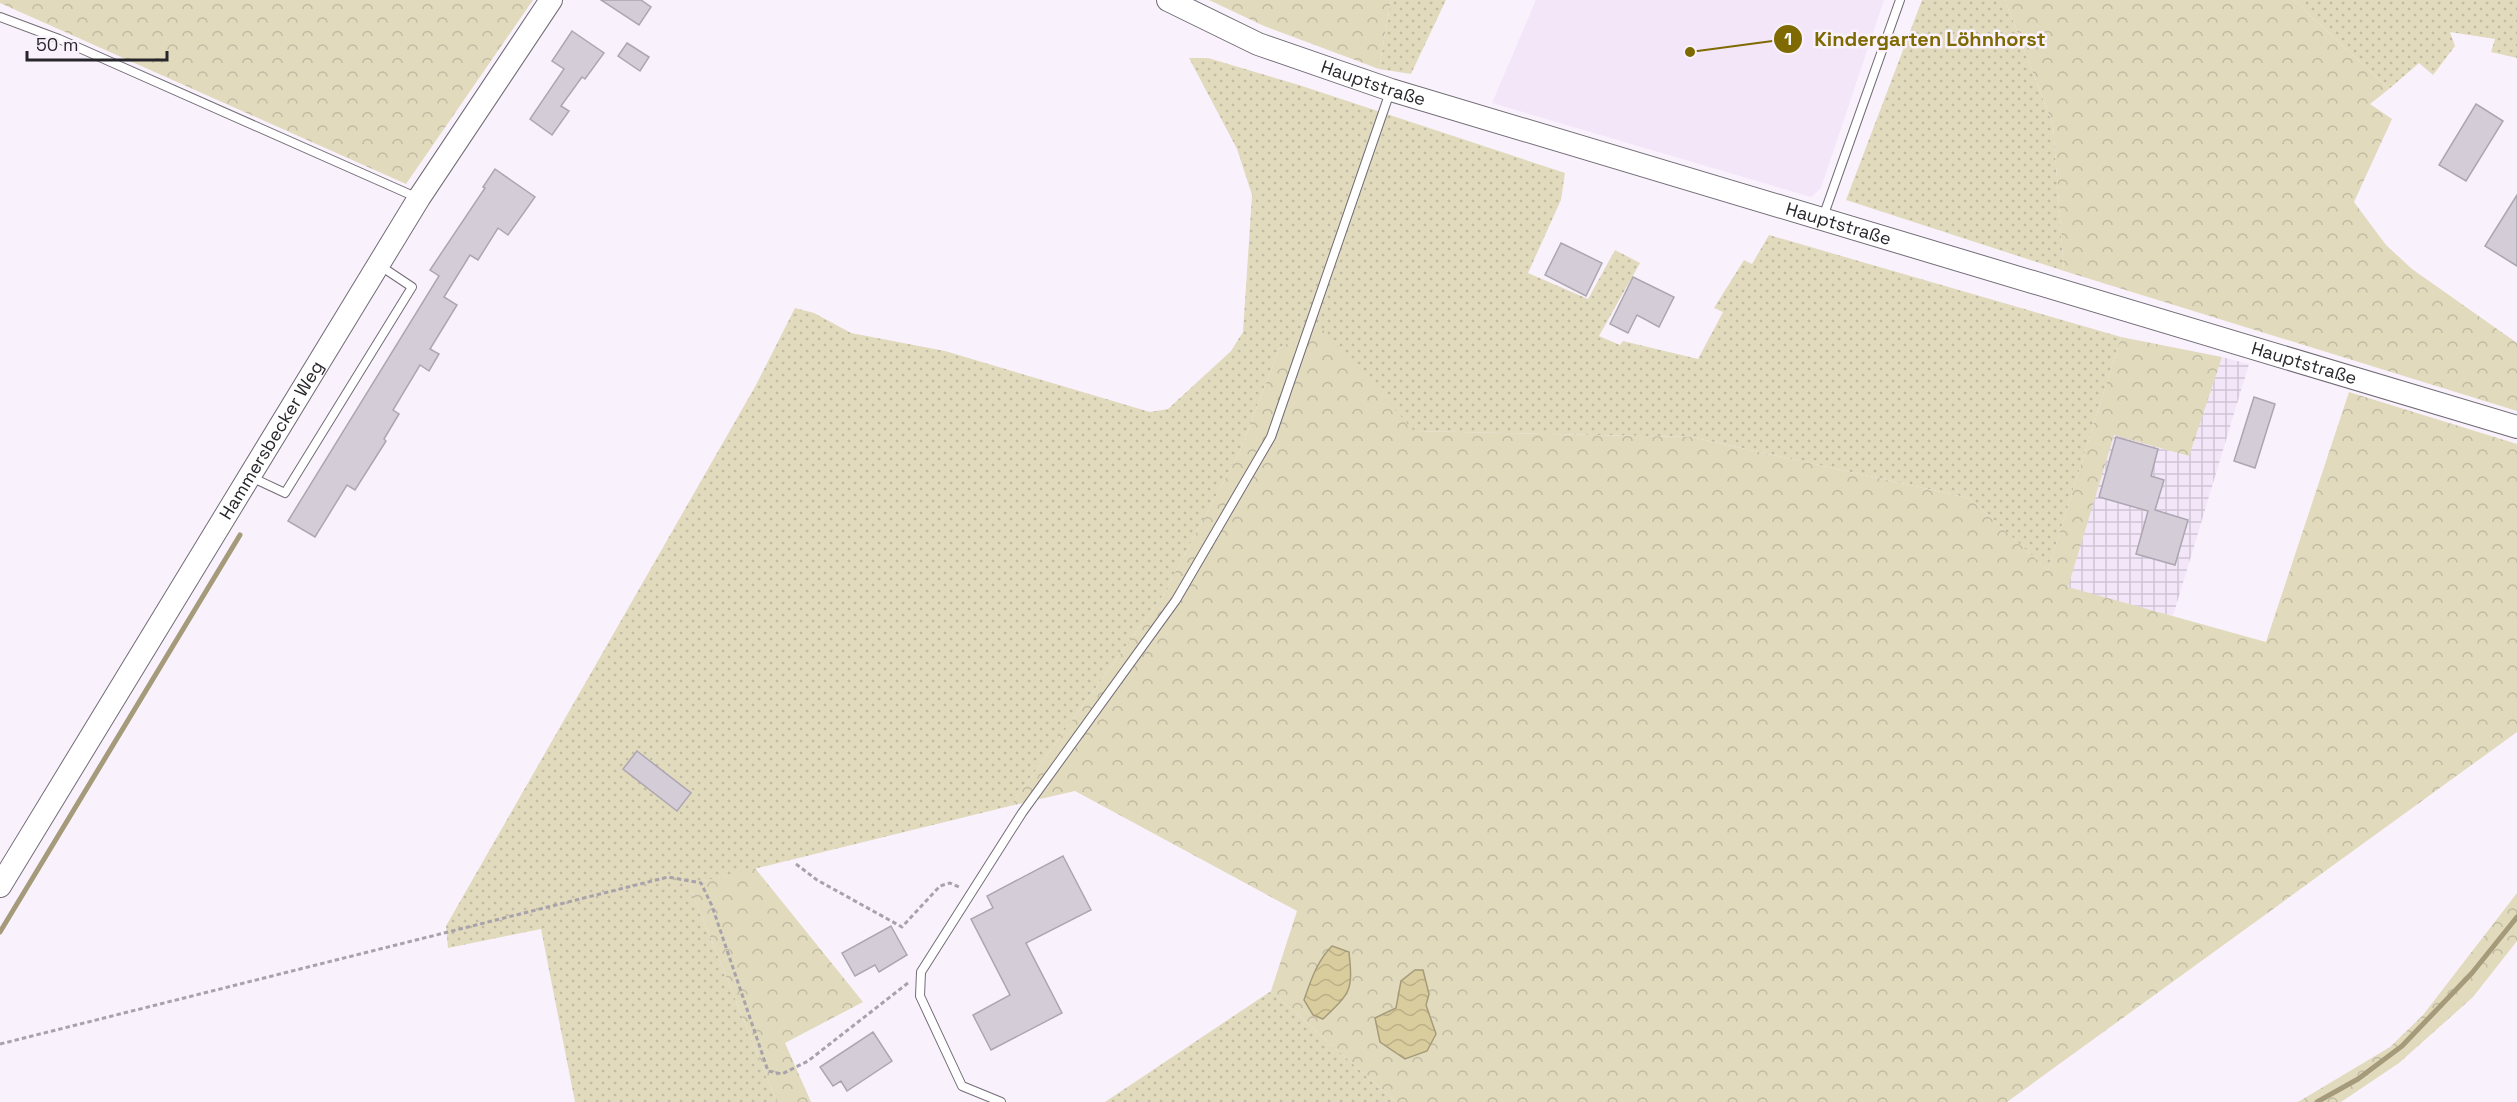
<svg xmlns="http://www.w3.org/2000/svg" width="2517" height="1102" viewBox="0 0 2517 1102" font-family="'Space Grotesk',sans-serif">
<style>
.built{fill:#f2e6f8}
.industrial{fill:url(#industrial-grid)}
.grass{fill:url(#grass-dots)}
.forest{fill:url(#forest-crowns)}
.water{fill:url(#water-waves);stroke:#a59b7a;stroke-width:1.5}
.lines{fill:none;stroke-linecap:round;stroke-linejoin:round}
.stream{stroke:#a59b7a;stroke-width:5}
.building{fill:#d4cdd8;stroke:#aca6b0;stroke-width:1.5}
.lane-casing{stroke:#726c76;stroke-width:10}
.secondary-casing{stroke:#726c76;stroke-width:24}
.path{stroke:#a8a3ab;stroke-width:3;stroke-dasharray:4.5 3;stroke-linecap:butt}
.lane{stroke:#fff;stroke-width:8}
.secondary{stroke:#fff;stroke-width:22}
.labels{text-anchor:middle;stroke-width:5;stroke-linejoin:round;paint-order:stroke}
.street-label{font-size:18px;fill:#28262a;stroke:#f9f2fd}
.leader{fill:none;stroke:#7f6901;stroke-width:2}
.callout-dot{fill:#7f6901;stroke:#f9f2fd;stroke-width:2}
.mark-label{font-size:18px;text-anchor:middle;font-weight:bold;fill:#fff}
.callout-label{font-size:20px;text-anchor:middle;font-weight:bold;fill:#7f6901;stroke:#f9f2fd;stroke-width:5;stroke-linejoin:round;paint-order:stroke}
</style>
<defs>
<pattern id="industrial-grid" width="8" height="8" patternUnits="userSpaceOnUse" patternTransform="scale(1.5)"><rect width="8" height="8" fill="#f2e6f8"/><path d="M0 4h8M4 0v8" fill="none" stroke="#d0c5d5"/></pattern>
<pattern id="grass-dots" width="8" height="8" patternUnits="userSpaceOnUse" patternTransform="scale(1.5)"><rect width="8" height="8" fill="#e1dabd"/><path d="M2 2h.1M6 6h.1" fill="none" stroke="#c1bba3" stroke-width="1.8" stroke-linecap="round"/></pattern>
<pattern id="forest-crowns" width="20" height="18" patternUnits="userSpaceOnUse" patternTransform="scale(1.5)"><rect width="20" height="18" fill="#e1dabd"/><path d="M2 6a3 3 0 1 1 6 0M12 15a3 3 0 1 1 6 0" fill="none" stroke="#c1bba3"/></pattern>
<pattern id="water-waves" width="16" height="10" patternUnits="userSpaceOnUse" patternTransform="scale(1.5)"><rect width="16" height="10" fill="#dacd9d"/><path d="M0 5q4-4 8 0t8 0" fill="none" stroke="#bbb087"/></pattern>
</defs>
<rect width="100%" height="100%" fill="#f9f2fd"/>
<path class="built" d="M1536,0h348l-63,188 -10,9 -319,-94z"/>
<path class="industrial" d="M2222,357l27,7 -76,252 -106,-28 47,-154 74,22z"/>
<path class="grass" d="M1391,0h55l-35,74 -32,-5z
M1922,0h83l48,125 11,146 -218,-71z
M2294,0h223v58l-26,-6 4,-13 -45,-7 5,14 -22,29 -14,-12 -30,26z
M1189,58h19l91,27 266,88 -4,27 -33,73 60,26 27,-49 25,13 -41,73 21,9 3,-4 75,18 25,-47 -9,-4 30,-48 8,4 17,-29 352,102 -73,233 -79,-72 -278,-61 -278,-6 -96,-107 -38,25 -39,102 -77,144 -153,211 -321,79 88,217h-202l-34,-173 -93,19 -2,-22 310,-541 39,-77 19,5 37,20 94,18 205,61 18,-3 63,-58 12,-19 9,-137 -15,-46z
M1271,991l125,111h-291z"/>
<path class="forest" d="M0,0h533l-127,184 -406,-181z
M1209,0h182l-12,69 -115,-43z
M2005,0h289l95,89 -19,15 22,15 -38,83 32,43 26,24 105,74v68l-453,-140 -11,-146z
M1317,323l97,108 277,6 278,61 79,72 73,-233 101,20 -33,99 -75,-21 -46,152 198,55 83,-250 168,52v288l-510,370h-611l-125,-111 26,-80 -222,-120 -65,15 153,-211 77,-144 39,-102z
M755,868l108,134 -78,41 26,59h-34l-88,-217z
M2517,893v48l-44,56 -74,66 -58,39h-43l92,-55 33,-32z"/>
<path class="water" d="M1332,946l17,6c4,39 2,40 -26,67l-10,-4 -9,-15c7,-20 13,-39 28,-54z
M1415,970h8l6,24 -3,11 10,29 -9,17 -22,8 -25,-17 -5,-24 21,-10 5,-27z"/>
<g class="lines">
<path class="stream" d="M0,932l240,-397
M2317,1102l41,-23 44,-33 70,-73 45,-56"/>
</g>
<path class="building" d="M601,0h40l10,7 -12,18z
M572,31l32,22 -19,26 -3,-2 -21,29 8,5 -17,24 -22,-16 34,-50 -12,-8z
M627,43l22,14 -9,14 -22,-15z
M2476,104l27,17 -37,60 -27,-16z
M495,169l40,28 -27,38 -10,-7 -20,32 -8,-5 -26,42 13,8 -27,44 9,5 -10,17 -9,-6 -27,45 6,4 -15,25 2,2 -31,49 -8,-5 -32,52 -27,-16 151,-245 -9,-6 55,-82 -2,-1z
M2517,195v71l-32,-20z
M1561,243l41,20 -16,33 -41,-21z
M1633,277l41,20 -15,30 -22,-12 -9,18 -18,-9z
M2254,397l21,7 -20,64 -21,-7z
M2116,437l42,12 -7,27 13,4 -9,30 33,10 -13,45 -39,-11 12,-43 -49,-14z
M637,751l54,42 -14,18 -54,-42z
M1063,856l28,54 -65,33 36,70 -71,37 -18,-35 37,-20 -39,-76 22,-11 -6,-12z
M891,926l16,29 -28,17 -4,-7 -20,11 -13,-23z
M873,1032l19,29 -45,30 -6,-10 -8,5 -13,-19z"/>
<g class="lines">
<defs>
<path id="lane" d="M0,17l59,22 359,159
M1823,217l77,-217
M251,477l34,16 127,-206 -33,-22
M1001,1102l-39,-16 -42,-90 1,-24 101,-159 154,-213 95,-163 119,-345"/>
<g id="secondary">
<path id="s1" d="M1168,0l90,44 133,46 1126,337"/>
<path id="s2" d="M0,886l419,-688 132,-198"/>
</g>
</defs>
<use href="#lane" class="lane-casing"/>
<use href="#secondary" class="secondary-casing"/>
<path class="path" d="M796,864l21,16 85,47 38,-41 10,-3 9,4
M0,1044l668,-167 33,6 11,23 56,165 14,3 26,-13 100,-78"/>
<use href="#lane" class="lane"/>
<use href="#secondary" class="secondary"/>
</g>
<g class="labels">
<g class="street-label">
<text dy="6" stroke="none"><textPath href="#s1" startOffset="222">Hauptstraße</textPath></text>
<text dy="6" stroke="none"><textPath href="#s1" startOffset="708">Hauptstraße</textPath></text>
<text dy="6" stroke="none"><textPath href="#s1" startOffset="1194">Hauptstraße</textPath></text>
<text dy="6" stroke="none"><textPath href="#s2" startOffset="522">Hammersbecker Weg</textPath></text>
</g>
</g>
<path class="leader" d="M1690 52L1788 39"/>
<g class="callout-dot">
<circle cx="1690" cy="52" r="6"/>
<circle cx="1788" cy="39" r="15"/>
</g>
<g class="mark-label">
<text x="1788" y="45">1</text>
</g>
<g class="callout-label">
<text x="1930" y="46">Kindergarten Löhnhorst</text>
</g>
<path d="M27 51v9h140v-9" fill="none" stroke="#28262a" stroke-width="3"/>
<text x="36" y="51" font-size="18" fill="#28262a" stroke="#f9f2fd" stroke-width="4.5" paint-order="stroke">50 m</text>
</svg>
